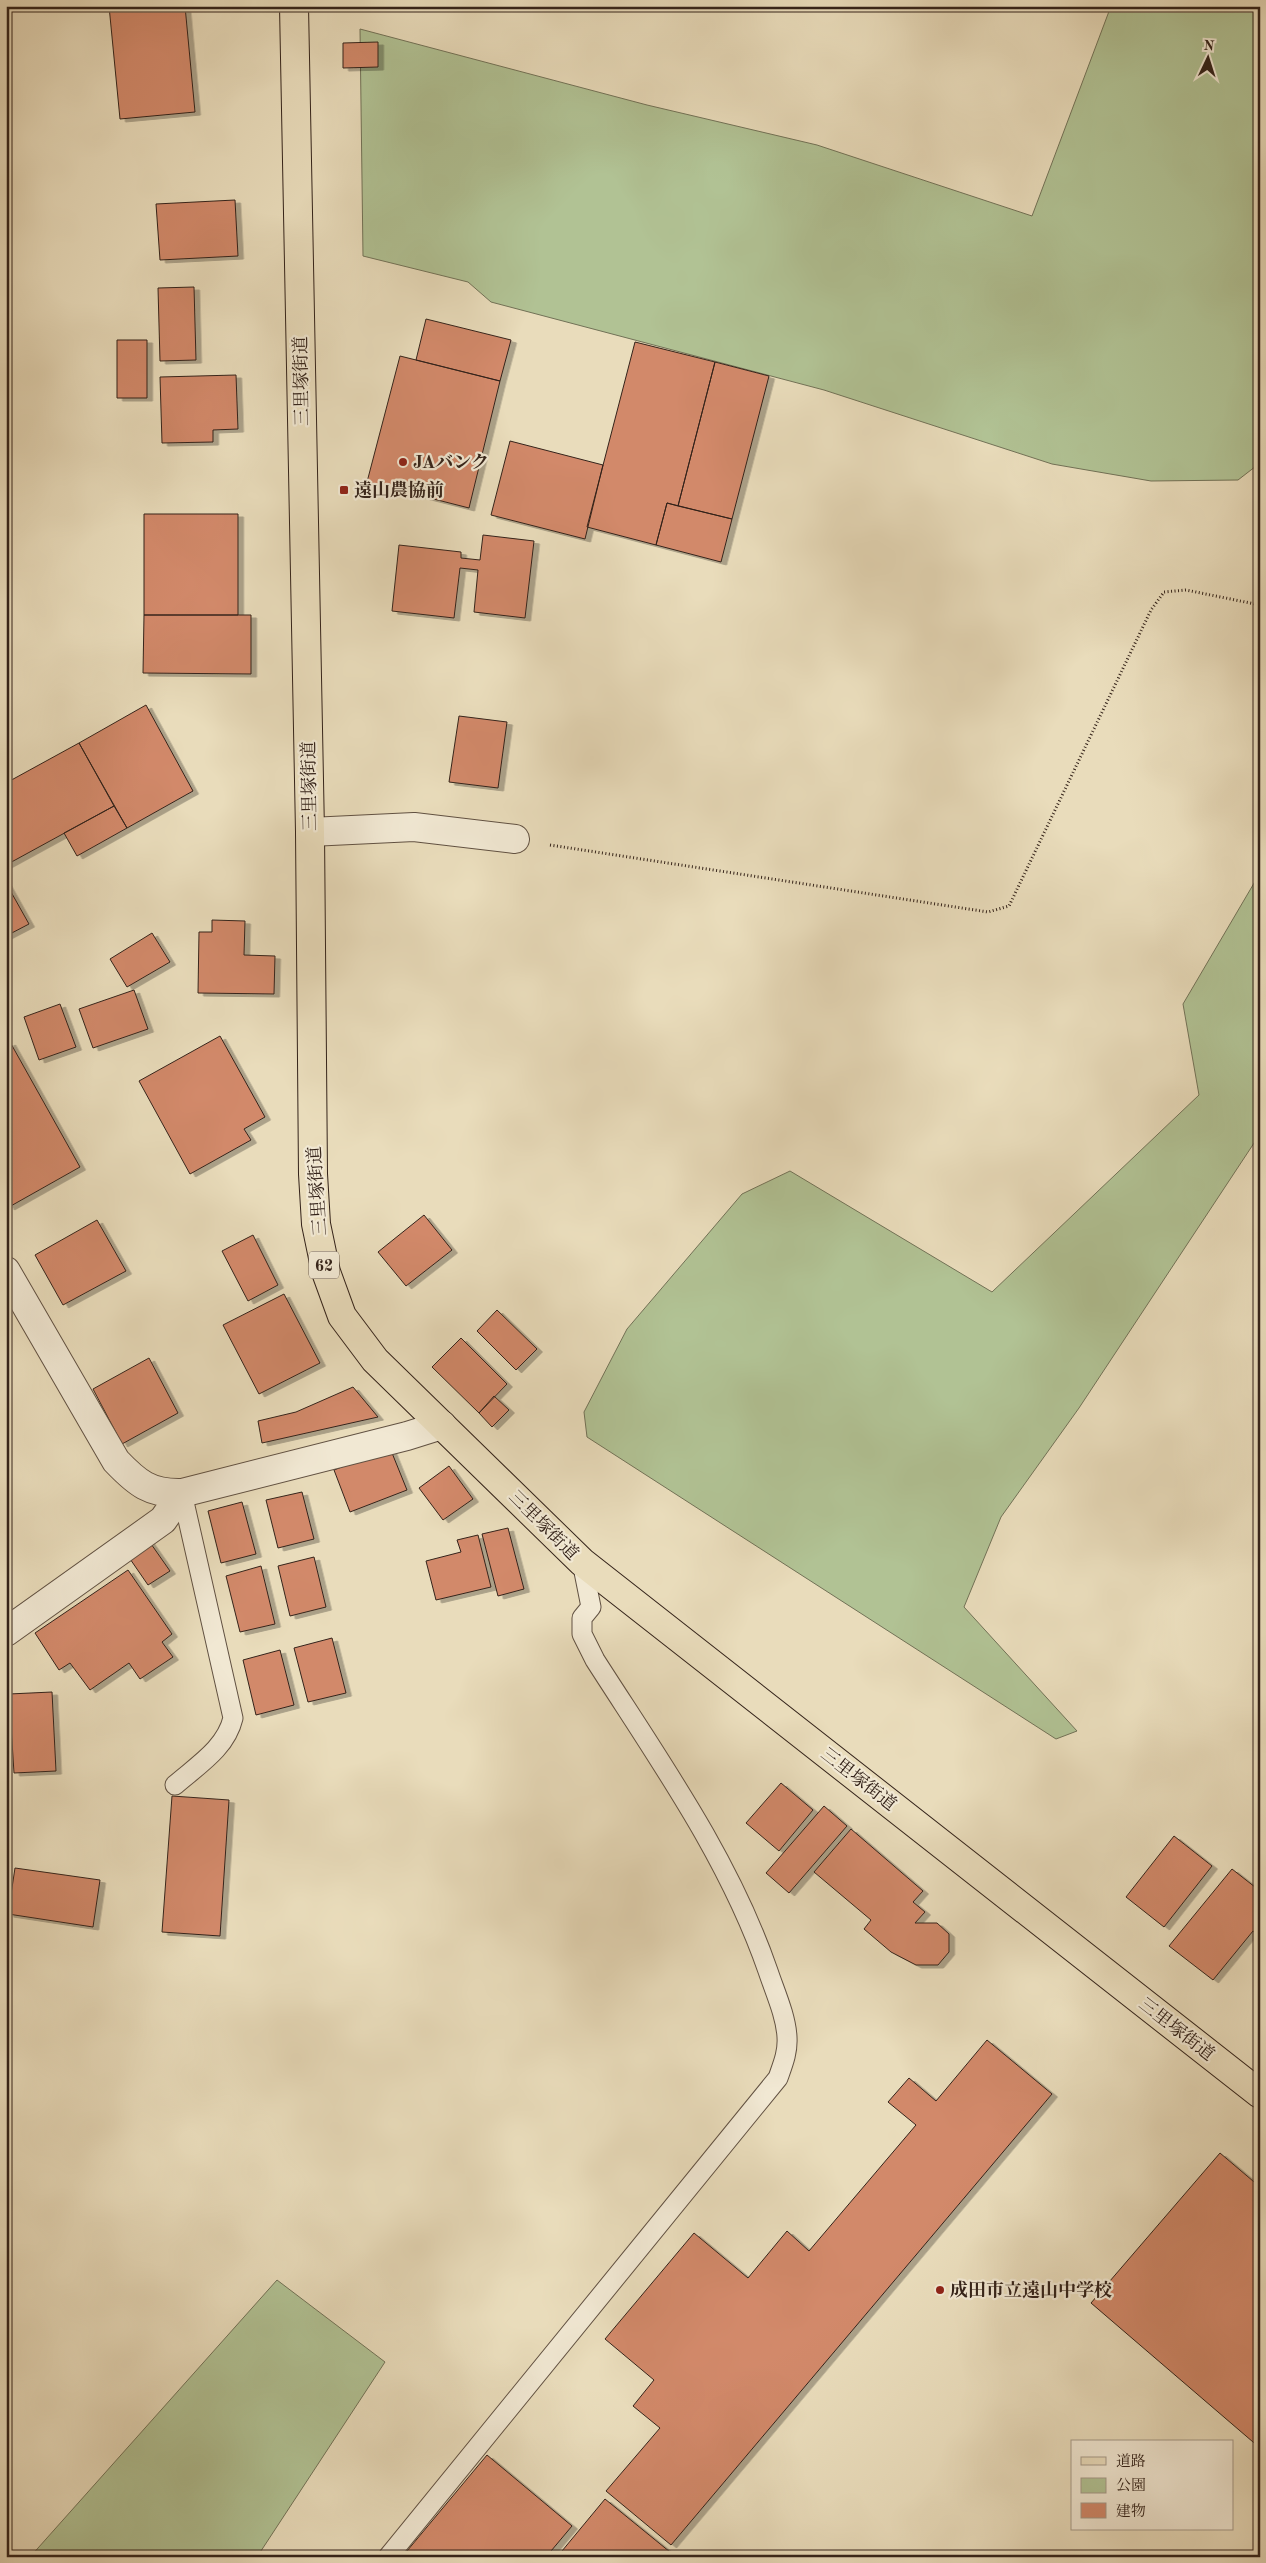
<svg xmlns="http://www.w3.org/2000/svg" width="1266" height="2563" viewBox="0 0 1266 2563" font-family="'Old Standard TT','Noto Serif JP',serif">
<style>
.green{fill:#b1c294;stroke:#727257}
.building{fill:#d2896b;stroke:#34231a;filter:url(#shadow)}
.lines{fill:none;stroke-linecap:round;stroke-linejoin:round}
.service-casing{stroke:#615142;stroke-width:21}
.minor-casing{stroke:#615142;stroke-width:30}
.primary-casing{stroke:#34231a;stroke-width:30}
.path{stroke:#34231a;stroke-width:3;stroke-dasharray:1 2.5;stroke-linecap:butt}
.service{stroke:#f1e8d3;stroke-width:19}
.minor{stroke:#f1e8d3;stroke-width:28}
.primary{stroke:#e9dcbb;stroke-width:28}
.poi-dot{fill:#8f2418;stroke:#f1e8d3;stroke-width:2}
.labels{text-anchor:middle;stroke-width:4.5;stroke-linejoin:round;paint-order:stroke}
.shield{fill:#f1e8d3;stroke:#6d5e52;stroke-width:1}
.shield-label{font-size:16px;font-weight:bold;fill:#34231a}
.street-label{font-size:18px;fill:#34231a;stroke:#f1e8d3}
.poi-label{font-size:18px;font-weight:bold;fill:#34231a;stroke:#f1e8d3;text-anchor:start}
</style>
<defs>
<filter id="shadow"><feDropShadow dx="5.5" dy="3" stdDeviation="0" flood-color="#0004"/></filter>
</defs>
<rect width="100%" height="100%" fill="#e9dcbb"/>
<filter id="stains"><feTurbulence type="fractalNoise" baseFrequency=".004" numOctaves="4"/><feColorMatrix values="0 0 0 0 .2 0 0 0 0 .09 0 0 0 0 .02 0 0 0 .5 -.17"/></filter>
<radialGradient id="worn" r=".72"><stop offset=".6" stop-color="#630" stop-opacity="0"/><stop offset="1" stop-color="#630" stop-opacity=".3"/></radialGradient>
<path class="green" d="M1111,6h149v457l-22,17 -87,1 -99,-17 -228,-74 -333,-88 -23,-20 -105,-26 -3,-227 287,76 170,40 215,71z
M1260,873v261l-181,274 -78,109 -37,90 113,124 -21,8 -469,-302 -3,-25 43,-83 115,-135 48,-23 202,121 207,-197 -16,-91z
M277,2280l108,82 -128,195h-227z"/>
<path class="building" d="M109,6h76l10,106 -75,7z
M378,42v25l-35,1v-25z
M235,200l3,56 -78,4 -4,-56z
M194,287l2,73 -36,1 -2,-73z
M426,319l85,21 -11,41 -84,-21z
M117,340h30v58h-30z
M635,342l80,20 -37,144 -11,-3 -11,42 -69,-18z
M400,356l100,25 -31,127 -102,-26z
M715,362l54,14 -37,143 -54,-13z
M236,375l2,54 -25,1v12l-51,1 -2,-66z
M510,441l93,24 -18,74 -94,-24z
M667,503l65,16 -11,43 -65,-17z
M144,514h94v101h-94z
M483,535l51,6 -9,77 -51,-6 4,-42 -18,-2 -6,50 -62,-7 7,-66 62,7v6l19,2z
M144,615h107v59l-108,-1z
M146,705l47,86 -66,37 -48,-85z
M459,716l48,6 -9,66 -49,-6z
M79,743l35,63 -108,59v-82z
M114,806l13,22 -50,28 -13,-23z
M6,883l23,41 -23,12z
M212,920l33,1 -1,34 31,1 -1,38 -76,-1 1,-61h13z
M152,933l18,29 -43,25 -17,-28z
M134,990l14,39 -55,19 -14,-39z
M60,1004l16,43 -37,13 -15,-43z
M220,1036l45,81 -21,12 7,11 -61,34 -51,-93z
M10,1042l70,125 -71,40 -3,-6v-157z
M424,1215l28,35 -46,36 -28,-34z
M97,1220l29,51 -63,34 -28,-50z
M253,1235l25,50 -30,16 -26,-50z
M284,1294l36,69 -61,31 -36,-69z
M497,1310l40,39 -21,21 -39,-39z
M461,1338l46,46 -28,29 -47,-46z
M149,1358l29,55 -56,31 -29,-55z
M353,1387l25,30 -116,26 -4,-22 38,-9z
M494,1396l15,14 -17,17 -13,-14z
M390,1448l17,42 -57,22 -16,-42z
M449,1466l24,33 -30,21 -24,-32z
M302,1492l12,47 -36,9 -12,-48z
M242,1502l14,52 -35,9 -13,-52z
M508,1528l16,61 -26,7 -16,-62z
M478,1535l13,52 -55,13 -10,-39 35,-9 -4,-12z
M149,1541l21,30 -22,14 -20,-29z
M314,1557l12,50 -36,9 -12,-50z
M261,1566l14,58 -35,8 -14,-56z
M128,1570l44,64 -10,8 11,15 -33,22 -11,-16 -39,27 -20,-27 -11,7 -24,-37z
M332,1638l14,55 -38,9 -14,-54z
M280,1650l14,55 -38,10 -13,-55z
M52,1692l4,79 -42,2 -5,-79z
M781,1783l32,27 -34,41 -33,-28z
M172,1796l57,4 -9,136 -58,-4z
M824,1806l23,20 -58,67 -23,-20z
M851,1829l72,62 -10,11 12,10 -10,11h22l12,11v18l-11,13h-22l-25,-13 -27,-23 7,-9 -57,-48z
M1174,1836l38,30 -48,61 -38,-30z
M15,1868l85,12 -7,47 -85,-13z
M1232,1869l28,22v46l-7,-6 -40,49 -44,-34z
M987,2040l65,54 -381,451 -65,-54 54,-63 -27,-22 21,-26 -49,-41 89,-106 54,45 39,-47 22,20 107,-126 -28,-23 21,-24 27,23z
M1220,2153l40,34v261l-169,-145z
M487,2455l85,71 -26,31h-144z
M605,2499l65,53 -3,5h-110z"/>
<g class="lines">
<defs>
<path id="service" d="M175,1785c23,-20 51,-37 58,-67l-51,-225
M388,2557l390,-479c5,-14 10,-26 9,-41 -1,-21 -12,-45 -19,-66 -39,-113 -109,-211 -173,-311l-13,-26v-16l9,-11 -9,-45"/>
<path id="minor" d="M310,832l104,-5 101,12
M6,1271l110,190c21,22 34,33 66,32l225,-57 35,-11
M6,1632l157,-112 19,-27"/>
<path id="primary" d="M294,6l16,826 3,342 3,50 10,48 16,44 33,44 207,202 678,532"/>
</defs>
<use href="#service" class="service-casing"/>
<use href="#minor" class="minor-casing"/>
<use href="#primary" class="primary-casing"/>
<path class="path" d="M550,845l438,67 21,-6 142,-296 13,-18 22,-2 74,15"/>
<use href="#service" class="service"/>
<use href="#minor" class="minor"/>
<use href="#primary" class="primary"/>
</g>
<g class="poi-dot">
<circle cx="403" cy="462" r="5"/>
<rect x="339" y="485" width="10" height="10" rx="2.5"/>
<circle cx="940" cy="2290" r="5"/>
</g>
<g class="labels">
<rect class="shield" x="309" y="1251.5" width="30" height="27" rx="4"/>
<g class="shield-label">
<text x="324" y="1271">62</text>
</g>
<g class="street-label">
<text transform="translate(301 381) rotate(-91)" y="6">三里塚街道</text>
<text transform="translate(309 786) rotate(-91)" y="6">三里塚街道</text>
<text transform="translate(317 1191) rotate(-94)" y="6">三里塚街道</text>
<text transform="translate(544 1525) rotate(45)" y="6">三里塚街道</text>
<text transform="translate(859 1779) rotate(38)" y="6">三里塚街道</text>
<text transform="translate(1177 2029) rotate(38)" y="6">三里塚街道</text>
</g>
<g class="poi-label">
<text x="413" y="468">JAバンク</text>
<text x="354" y="496">遠山農協前</text>
<text x="950" y="2296">成田市立遠山中学校</text>
</g>
</g>
<rect width="1266" height="2563" fill="none" stroke="#e9dcbb" stroke-width="25"/>
<rect x="8" y="8" width="1251" height="2548" fill="none" stroke="#34231a" stroke-width="2.5"/>
<rect x="12" y="12" width="1241" height="2538" fill="none" stroke="#34231a"/>
<rect x="1071" y="2440" width="162" height="90" fill="#f1e8d3" stroke="#a59989"/>
<rect x="1081" y="2457" width="25" height="8" fill="#e9dcbb" stroke="#a59989"/>
<text x="1116" y="2466" font-size="15" fill="#34231a">道路</text>
<rect x="1081" y="2478" width="25" height="15" fill="#b1c294" stroke="#a59989"/>
<text x="1116" y="2490" font-size="15" fill="#34231a">公園</text>
<rect x="1081" y="2503" width="25" height="15" fill="#d2896b" stroke="#a59989"/>
<text x="1116" y="2516" font-size="15" fill="#34231a">建物</text>
<g transform="translate(1208 58) rotate(4)" stroke="#f1e8d3" stroke-width="4" paint-order="stroke">
<path d="M0-4L9 19L0 12L-9 19Z" fill="#34231a"/>
<text y="-8" font-size="14" font-weight="bold" text-anchor="middle" fill="#34231a">N</text>
</g>
<rect width="100%" height="100%" filter="url(#stains)"/>
<rect width="100%" height="100%" fill="url(#worn)"/>
</svg>
